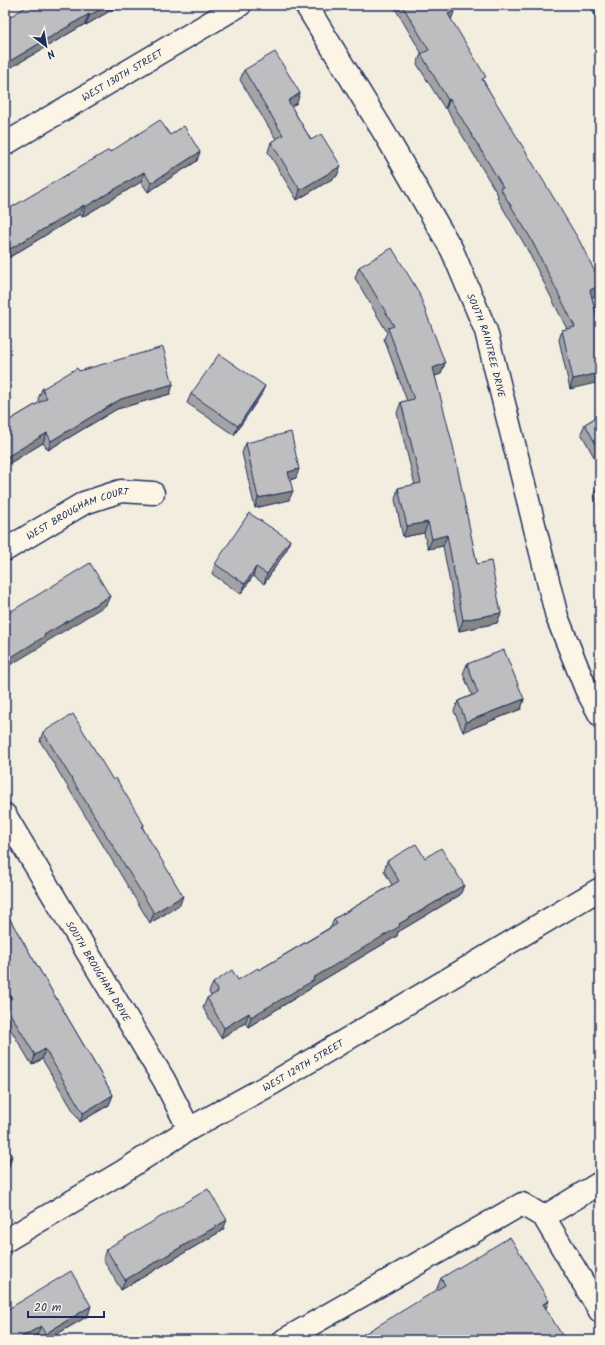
<svg xmlns="http://www.w3.org/2000/svg" width="605" height="1345" viewBox="0 0 605 1345" font-family="Kalam,sans-serif">
<style>
.lines{fill:none;stroke-linecap:round;stroke-linejoin:round}
.minor-casing{stroke:#1b2f5e;stroke-width:25}
.minor{stroke:#fcf5e5;stroke-width:22}
.wall{fill:#a3a3a5;stroke:#1b2f5e}
.shaded-wall{fill:#858586;stroke:#1b2f5e}
.building{fill:#bebec0;stroke:#1b2f5e}
.labels{text-anchor:middle;stroke-width:3.5;stroke-linejoin:round;paint-order:stroke}
.street-label{font-size:10px;fill:#1b2f5e;stroke:#fcf5e5}
</style>
<rect width="100%" height="100%" fill="#f3ede0"/>
<filter id="ink" filterUnits="userSpaceOnUse"><feTurbulence type="fractalNoise" baseFrequency=".025" numOctaves="2"/><feDisplacementMap in="SourceGraphic" scale="8" xChannelSelector="R" yChannelSelector="G"/><feConvolveMatrix kernelMatrix="1 2 1 2 8 2 1 2 1" color-interpolation-filters="sRGB"/></filter>
<g filter="url(#ink)">
<g class="lines">
<defs>
<g id="minor">
<path id="s1" d="M306,5l82,134 64,111 34,81 71,286 29,72 14,26"/>
<path id="s2" d="M5,144l235,-139"/>
<path id="s3" d="M5,550l79,-47 37,-12 32,2"/>
<path id="s4" d="M5,815l159,265 25,49"/>
<path d="M544,1217l56,-34"/>
<path id="s5" d="M5,1241l117,-69 67,-43 84,-46 327,-194"/>
<path d="M284,1340l238,-136 22,13 56,94"/>
</g>
</defs>
<use href="#minor" class="minor-casing"/>
<use href="#minor" class="minor"/>
</g>
<path class="wall" d="M120,5l-34,20 -1,-1 -80,47v-51z
M393,5h58v15l147,275 -6,2 8,32 -30,60 -11,-49 3,-10 5,-1 -41,-82 -29,-49 1,-3 -52,-87 -1,1 -28,-45 4,-10h1z
M589,5h11v19z
M244,70l53,33 -6,3 20,34 26,36 -40,24 -29,-48 3,-10 5,-3 -36,-59z
M170,135l27,26 -49,31 -7,-10 -59,35 -2,-3 -75,46v-49l105,-59z
M359,267l86,96 -4,11 -6,2 42,188 24,49 -4,10 -38,8 -16,-85 -15,3 -4,-16 -21,4 -8,-38 3,-11 17,-3 -18,-72 4,-11 6,-1 -23,-62 3,-7 -32,-54z
M79,371l94,13 -3,10 -53,15 -69,41 -5,-7 -38,23v-50l3,5 32,-19 -2,-3 4,-10z
M191,394l70,1 -27,40 -47,-32z
M600,415v53l-19,-35 4,-9z
M246,443l50,35 -6,2 -1,20 -34,8 -13,-55z
M598,484h2v36l-6,-26z
M287,549l-23,35 -11,-8 -12,18 -29,-20 3,-10z
M467,664l57,35 -3,10 -58,23 -9,-21 4,-10 14,-6 -9,-21z
M43,732l70,48 31,45 -1,3 37,77 -30,18 -110,-182z
M425,858l39,27 -4,10 -62,37 -1,4 -86,51 -1,2 -62,38 -3,-4 -24,15 -18,-30 4,-10 4,-2 -2,-4 4,-9 25,-3 21,-10 72,-43 3,-8 58,-34 -8,-14 3,-10z
M5,911l108,184 -4,10 -29,17 -38,-63 -10,6 -27,-45z
M223,1230l-102,60 -18,-31 3,-10z
M441,1278l105,31 -110,-18z
M5,1311l83,5 -41,24h-7l-3,-5 -8,5h-24z"/>
<path class="shaded-wall" d="M107,5h13l-34,20 3,-9z
M455,10l-4,10 -3,-6z
M89,14l-4,10 -80,47v-7z
M300,93l-3,10 -12,7 3,-9z
M450,99l-4,9 -1,1 3,-9z
M200,152l-3,9 -49,31 3,-9z
M341,166l-4,10 -40,24 3,-10z
M144,172l-3,10 -59,35 3,-10z
M84,205l-4,9 -75,46v-8z
M600,286v3l-2,6 -11,5 3,-10z
M445,363l-4,11 -12,4 4,-10z
M600,373v9l-30,7 3,-10z
M173,384l-3,10 -53,15 -69,41 3,-9 70,-42z
M265,386l-4,9 -27,40 4,-9z
M47,433l-4,10 -38,23v-8z
M299,469l-3,9 -11,3 3,-9z
M293,491l-4,9 -34,8 3,-10z
M428,522l-4,11 -21,4 4,-11z
M447,535l-4,11 -15,3 4,-10z
M290,540l-3,9 -23,35 3,-10z
M256,567l-3,9 -12,18 4,-10z
M110,596l-4,9 -63,39 -1,2 -37,22v-7l39,-26z
M501,613l-4,10 -38,8 4,-11z
M524,699l-3,10 -58,23 3,-10z
M464,885l-4,10 -62,37 -1,4 -86,51 -1,2 -62,38 3,-10 148,-93z
M183,896l-3,9 -30,18 4,-10z
M249,1013l-4,10 -24,15 3,-10z
M45,1049l-3,10 -10,6 3,-10z
M113,1095l-4,10 -29,17 3,-9z
M12,1156l-3,10 -4,2v-7z
M227,1220l-4,10 -102,60 4,-10z
M549,1301l-7,17 1,-14z
M91,1306l-3,10 -41,24h-4l2,-6z
M41,1326l-4,9 -8,5h-12z"/>
<path class="building" d="M29,5h78l-18,11v-2l-84,50v-44z
M402,5h49l4,5 -7,4 38,63 -4,2 97,161 21,42v4l-10,4 10,39v44l-27,6 -11,-49 13,-3 -45,-90 -30,-49 3,-1 -53,-88 -2,1 -27,-46 8,-4z
M275,52l25,41 -12,8 23,39 10,-6 20,32 -41,24 -29,-48 12,-7 -39,-65z
M160,120l10,15 14,-9 16,26 -49,31 -7,-11 -59,35 -1,-2 -79,47v-41l104,-61 1,2z
M392,248l26,43 27,72 -12,5 20,78 24,118 14,-3 10,52 -38,7 -16,-85 -15,4 -4,-17 -21,4 -9,-38 23,-5 -20,-81 13,-3 -26,-71 6,-2 -35,-59z
M163,347l10,37 -52,15 -70,42 -4,-8 -42,25v-42l3,5 39,-23 -5,-9 35,-21 2,3z
M219,354l46,32 -27,40 -47,-32z
M600,415v37l-15,-28z
M291,432l8,37 -11,3 5,19 -35,7 -12,-55z
M598,484h2v11z
M249,513l41,27 -23,34 -11,-7 -11,17 -30,-20z
M90,563l20,33 -66,39 1,1 -40,25v-46z
M504,650l20,49 -58,23 -8,-21 20,-8 -11,-29z
M73,714l40,66 3,-2 28,47 -2,2 41,69 -29,17 -111,-181z
M416,844l9,14 16,-10 23,37 -65,39 1,2 -87,52 1,2 -63,37 -2,-4 -25,15 -17,-30 11,-6 -5,-9 19,-13 6,10 20,-12 1,2 78,-46 -3,-5 65,-38 -12,-20z
M5,911l108,184 -30,18 -38,-64 -10,6 -30,-50v-3l7,-4 -7,-12z
M5,1145l7,11 -7,5z
M208,1189l19,31 -102,60 -19,-31z
M510,1237l39,64 -6,3 22,36h-211l91,-55 -4,-7z
M71,1271l20,35 -46,28 -4,-8 -24,14h-12v-29z"/>
</g>
<g class="labels">
<g class="street-label">
<text dy="4" stroke="none"><textPath href="#s2" startOffset="136">WEST 130TH STREET</textPath></text>
<text dy="4" stroke="none"><textPath href="#s1" startOffset="387">SOUTH RAINTREE DRIVE</textPath></text>
<text dy="4" stroke="none"><textPath href="#s3" startOffset="82">WEST BROUGHAM COURT</textPath></text>
<text dy="4" stroke="none"><textPath href="#s4" startOffset="182">SOUTH BROUGHAM DRIVE</textPath></text>
<text dy="4" stroke="none"><textPath href="#s5" startOffset="346">WEST 129TH STREET</textPath></text>
</g>
</g>
<rect width="605" height="1345" fill="none" stroke="#fcf5e5" stroke-width="20"/>
<rect x="10" y="10" width="585" height="1325" fill="none" stroke="#1b2f5e" stroke-width="1.5" filter="url(#ink)"/>
<g transform="translate(46 46) rotate(149)" stroke="#fcf5e5" stroke-width="3" paint-order="stroke">
<path d="M0-3L7 15L0 10L-7 15Z" fill="#1b2f5e"/>
<text y="-6" font-size="11" font-weight="bold" text-anchor="middle" fill="#1b2f5e">N</text>
</g>
<path d="M28 1311v6h76v-6" fill="none" stroke="#1b2f5e" stroke-width="2"/>
<text x="34" y="1311" font-size="12" fill="#1b2f5e" stroke="#fcf5e5" stroke-width="3" paint-order="stroke">20 m</text>
</svg>
